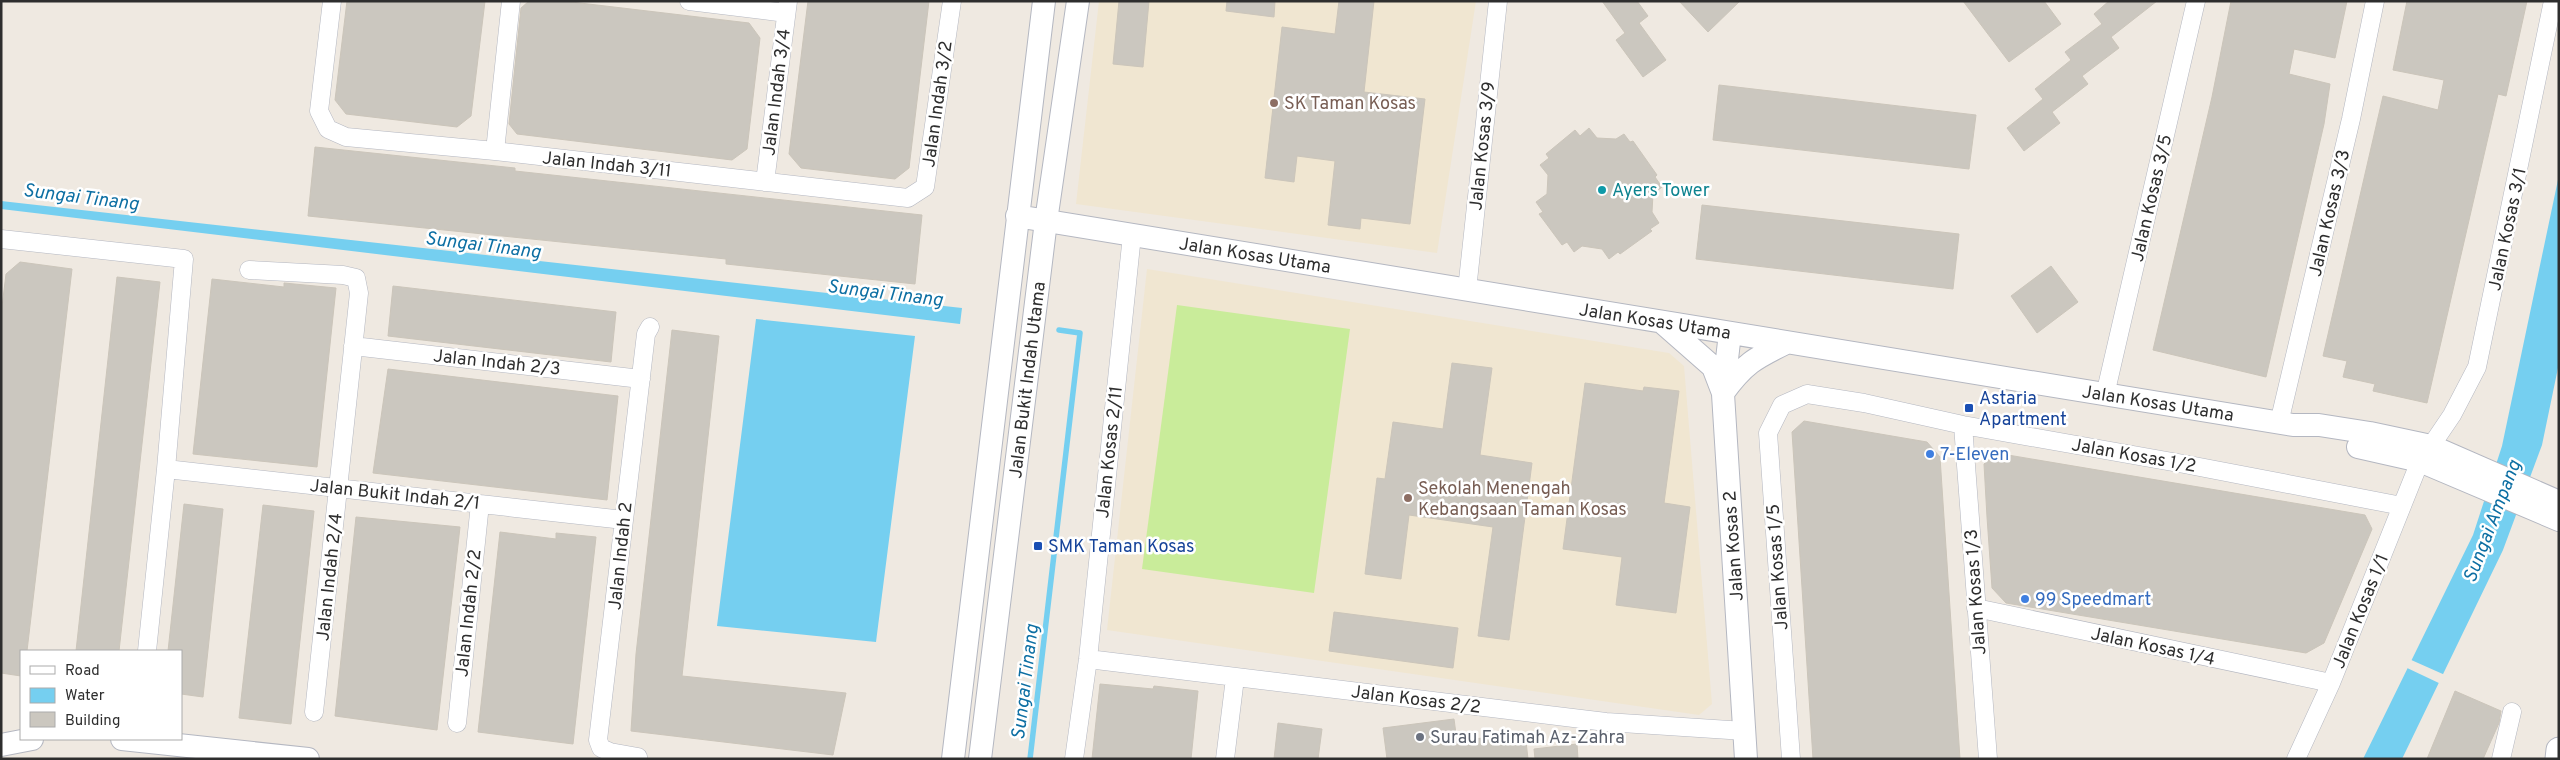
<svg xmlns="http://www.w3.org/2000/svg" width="2560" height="760" viewBox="0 0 2560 760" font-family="Overpass,sans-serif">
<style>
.education{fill:#f0e6d1}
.pitch{fill:#c9ec9a}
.water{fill:#75cff0}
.pier{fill:#efe9e1}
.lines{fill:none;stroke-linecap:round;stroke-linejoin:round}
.stream{stroke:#75cff0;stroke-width:5.5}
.building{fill:#cbc7bf;stroke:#cbc5ba}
.minor-casing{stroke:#b4b7c1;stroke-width:19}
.tertiary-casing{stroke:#b4b7c1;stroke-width:24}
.secondary-casing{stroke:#b4b7c1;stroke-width:27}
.minor{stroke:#fff;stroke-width:18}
.tertiary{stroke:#fff;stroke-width:22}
.secondary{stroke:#fff;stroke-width:25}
.education-dot{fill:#8d6e63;stroke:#fff;stroke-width:2}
.culture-dot{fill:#0f9aa8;stroke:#fff;stroke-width:2}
.transit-dot{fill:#1a4fb4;stroke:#fff;stroke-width:2}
.shop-dot{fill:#3f7fe0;stroke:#fff;stroke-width:2}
.worship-dot{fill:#6b7280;stroke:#fff;stroke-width:2}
.labels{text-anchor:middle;stroke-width:5;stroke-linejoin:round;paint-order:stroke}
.street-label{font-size:18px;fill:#2e2e2e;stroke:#fff}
.education-label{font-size:18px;fill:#785e54;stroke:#fff;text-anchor:start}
.culture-label{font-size:18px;fill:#0d838f;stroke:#fff;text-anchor:start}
.transit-label{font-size:18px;fill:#164399;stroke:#fff;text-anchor:start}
.shop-label{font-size:18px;fill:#366cbe;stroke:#fff;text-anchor:start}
.worship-label{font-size:18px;fill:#5b616d;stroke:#fff;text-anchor:start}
.water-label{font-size:19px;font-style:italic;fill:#0d6fa3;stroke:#fff}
</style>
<rect width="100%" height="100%" fill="#efe9e1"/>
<path class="education" d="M1099,1h377l-39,252 -361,-49z
M1147,269l522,84 15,13 28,338 -13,11 -592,-85z"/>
<path class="pitch" d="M1177,305l173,24 -36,264 -172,-24z"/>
<path class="water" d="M2559,175v188l-17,82 -39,105 -101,209h-39l110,-224 29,-89z
M1,201l961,107 -2,16 -959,-115z
M756,319l159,17 -39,306 -159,-16z"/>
<path class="pier" d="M2409,659l36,16 -4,9 -36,-17z"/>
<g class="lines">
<path class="stream" d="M1030,759l50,-426 -21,-3"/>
</g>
<path class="building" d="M347,1h138l-14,115 -14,11 -111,-13 -11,-14z
M529,1h34l186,22 11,15 -13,111 -15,11 -215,-26 -8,-10 12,-116z
M808,1h121l-20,167 -14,11 -94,-11 -12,-14z
M1119,1h30l-6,66 -30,-3z
M1227,1h48l-1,16 -48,-6z
M1339,1h35l-10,91 61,7 -15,125 -49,-6 -1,11 -32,-4 7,-64 -38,-5 -3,26 -29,-4 17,-151 53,7z
M1602,1h35l11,15 -9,7 27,37 -23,17 -27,-37 9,-7z
M1679,1h61l-32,31z
M1963,1h81l17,23 -52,38z
M2109,1h48l-46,36 8,11 -37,28 6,8 -36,28 8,11 -36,28 -17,-23 36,-29 -8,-10 36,-29 -6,-8 37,-28 -8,-10z
M2231,1h116l-12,57 -41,-9 -5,25 41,10 -6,40 -58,253 -113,-27 59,-253z
M2407,1h120l-21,95 -8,-2 -71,309 -54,-12 2,-7 -32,-7 4,-16 -24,-5 60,-260 55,14 6,-30 -51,-10z
M1719,85l257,30 -7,54 -256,-29z
M1589,128l8,10 19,1 8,-5 6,8 3,-1 24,34 -2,2 7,10 -9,7 -1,18 7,11 -9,6 2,2 -32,23 -2,-2 -9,7 -7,-10 -20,-3 -8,6 -7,-10 -5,3 -23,-31 4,-2 -7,-10 11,-8 1,-19 -8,-10 9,-7 -3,-4 29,-24 5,6z
M315,147l200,21v3l407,44 -7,69 -189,-20v-5l-418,-43z
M1702,205l257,29 -6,55 -257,-30z
M20,262l52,7 -45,382h-6v25l-20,-3v-358l5,-41z
M2051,266l27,36 -41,31 -26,-37z
M117,277l43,5 -41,369h-43z
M212,279l72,8v-4l52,5 -19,179 -124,-13z
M393,286l223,26 -5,50 -223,-26z
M672,330l47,6 -37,340 164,17 -13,62 -202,-24 5,-77z
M1452,363l40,5 -12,87 52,8 -23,177 -31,-4 15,-109 -84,-12 -8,64 -36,-5 12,-96 8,1 8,-57 50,7z
M388,369l230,27 -11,104 -234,-27z
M1585,383l58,8 1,-4 35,4 -15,112 26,4 -14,106 -60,-8 6,-48 -59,-8z
M1804,421l123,21 13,15 20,302h-147l-21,-327z
M1996,453l369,62 7,14 -48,114 -18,10 -300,-50 -14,-15 -5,-71 -3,-53z
M184,504l39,5 -20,188 -22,-3v-43h-13z
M263,505l51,6 -23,213 -52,-6z
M356,517l104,10 -23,203 -102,-14z
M500,532l56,7v-6l40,4 -23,207 -95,-12z
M1334,612l124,16 -5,40 -124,-17z
M1100,684l53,5 1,-3 44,5 -7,68h-99z
M2455,691l46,20 -2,12 -16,36h-56z
M1454,719l3,22 68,-8 3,26h-141l-4,-31z
M1278,723l44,6 -4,30h-44z
M1577,744l1,15h-43l-1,-10z"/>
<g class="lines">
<defs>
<path id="minor" d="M332,1l-13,110 9,18 18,8 149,14 413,47 17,-11 27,-186
M689,1l97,12
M495,151l16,-150
M765,182l23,-181
M1,239l183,20 -18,210 -19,182
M249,270l94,5 13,3 3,15 -45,419
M1467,290l31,-289
M353,346l288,33
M2105,395l91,-394
M2279,423l72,-304 24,-118
M1963,425l25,334
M2431,446l21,-31 25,-48 76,-366
M166,469l458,51
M1976,608l355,75
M1088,659l518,63 139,9
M457,723l23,-219
M637,759l1,-2 -28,-5 -9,-4 -3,-8 48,-406 4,-7
M1074,759l14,-100 44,-424
M1225,759l10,-81
M1791,759l-23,-326 14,-28 25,-11 57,9 99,22 221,39 218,42
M2296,759l35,-76 89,-222
M2501,759l11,-47"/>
<path id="tertiary" d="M1017,216l1276,209h26l51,8 61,13 128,56
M1664,324l49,43 10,26
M1730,333l-7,61 23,365
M1723,393c21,-29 32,-35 63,-50
M2358,447l62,14 139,59
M122,739l186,20
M1,745l31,-6
M953,759l91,-758
M980,759l66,-538 32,-220"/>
<path id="secondary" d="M2558,759l1,-9"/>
</defs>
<use href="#minor" class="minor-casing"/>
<use href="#tertiary" class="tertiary-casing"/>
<use href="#secondary" class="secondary-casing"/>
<use href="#minor" class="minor"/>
<use href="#tertiary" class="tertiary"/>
<use href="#secondary" class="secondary"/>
</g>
<g class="education-dot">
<circle cx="1274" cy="103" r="5"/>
<circle cx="1408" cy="498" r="5"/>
</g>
<circle class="culture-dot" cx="1602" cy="190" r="5"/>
<g class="transit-dot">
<rect x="1964" y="403" width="10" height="10" rx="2.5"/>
<rect x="1033" y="541" width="10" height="10" rx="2.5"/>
</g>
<g class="shop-dot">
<circle cx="1930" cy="454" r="5"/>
<circle cx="2025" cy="599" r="5"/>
</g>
<circle class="worship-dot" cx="1420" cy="737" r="5"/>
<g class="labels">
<g class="street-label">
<text transform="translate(776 92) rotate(-83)" y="6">Jalan Indah 3/4</text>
<text transform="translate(937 104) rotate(-82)" y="6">Jalan Indah 3/2</text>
<text transform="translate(1482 146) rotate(-84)" y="6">Jalan Kosas 3/9</text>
<text transform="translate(607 164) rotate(6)" y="6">Jalan Indah 3/11</text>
<text transform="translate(2151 198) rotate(-77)" y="6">Jalan Kosas 3/5</text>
<text transform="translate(2329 213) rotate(-77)" y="6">Jalan Kosas 3/3</text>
<text transform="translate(2507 229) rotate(-78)" y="6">Jalan Kosas 3/1</text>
<text transform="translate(1255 255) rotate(9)" y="6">Jalan Kosas Utama</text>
<text transform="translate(1655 321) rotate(9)" y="6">Jalan Kosas Utama</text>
<text transform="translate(497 362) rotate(6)" y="6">Jalan Indah 2/3</text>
<text transform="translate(1027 380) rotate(-83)" y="6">Jalan Bukit Indah Utama</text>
<text transform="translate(2158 403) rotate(9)" y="6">Jalan Kosas Utama</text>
<text transform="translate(1109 452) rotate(-84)" y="6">Jalan Kosas 2/11</text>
<text transform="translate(2134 455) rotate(10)" y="6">Jalan Kosas 1/2</text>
<text transform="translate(395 494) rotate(6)" y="6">Jalan Bukit Indah 2/1</text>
<text transform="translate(1733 546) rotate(-94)" y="6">Jalan Kosas 2</text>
<text transform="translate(620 556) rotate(-84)" y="6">Jalan Indah 2</text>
<text transform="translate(1777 567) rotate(-94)" y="6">Jalan Kosas 1/5</text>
<text transform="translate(329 577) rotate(-84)" y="6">Jalan Indah 2/4</text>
<text transform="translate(1975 592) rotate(-94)" y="6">Jalan Kosas 1/3</text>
<text transform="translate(2360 611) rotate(-68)" y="6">Jalan Kosas 1/1</text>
<text transform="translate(468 613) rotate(-84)" y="6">Jalan Indah 2/2</text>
<text transform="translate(2153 646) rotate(12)" y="6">Jalan Kosas 1/4</text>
<text transform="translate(1416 699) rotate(7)" y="6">Jalan Kosas 2/2</text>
</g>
<g class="education-label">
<text x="1284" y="109">SK Taman Kosas</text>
<text x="1418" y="494">Sekolah Menengah<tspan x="1418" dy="21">Kebangsaan Taman Kosas</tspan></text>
</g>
<g class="culture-label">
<text x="1612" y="196">Ayers Tower</text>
</g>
<g class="transit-label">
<text x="1979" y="404">Astaria<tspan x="1979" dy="21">Apartment</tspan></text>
<text x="1048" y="552">SMK Taman Kosas</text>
</g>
<g class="shop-label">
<text x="1940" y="460">7-Eleven</text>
<text x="2035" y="605">99 Speedmart</text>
</g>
<g class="worship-label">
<text x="1430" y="743">Surau Fatimah Az-Zahra</text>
</g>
<g class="water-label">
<text transform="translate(81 196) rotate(7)" y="7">Sungai Tinang</text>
<text transform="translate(483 244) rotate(7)" y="7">Sungai Tinang</text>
<text transform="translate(885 292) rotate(7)" y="7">Sungai Tinang</text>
<text transform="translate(2491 521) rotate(-69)" y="7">Sungai Ampang</text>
<text transform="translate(1024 682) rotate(-83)" y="7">Sungai Tinang</text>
</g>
</g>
<rect width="2560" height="760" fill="none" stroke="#2e2e2e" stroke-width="5"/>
<rect x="20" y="650" width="162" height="90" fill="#ffffff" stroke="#ababab"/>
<rect x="30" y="666" width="25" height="8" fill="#ffffff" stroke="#ababab"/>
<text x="65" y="675" font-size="15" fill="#2e2e2e">Road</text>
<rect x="30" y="688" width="25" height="15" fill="#75cff0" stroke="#ababab"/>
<text x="65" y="700" font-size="15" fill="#2e2e2e">Water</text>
<rect x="30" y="712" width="25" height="15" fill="#cbc7bf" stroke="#ababab"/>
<text x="65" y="725" font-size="15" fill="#2e2e2e">Building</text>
</svg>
